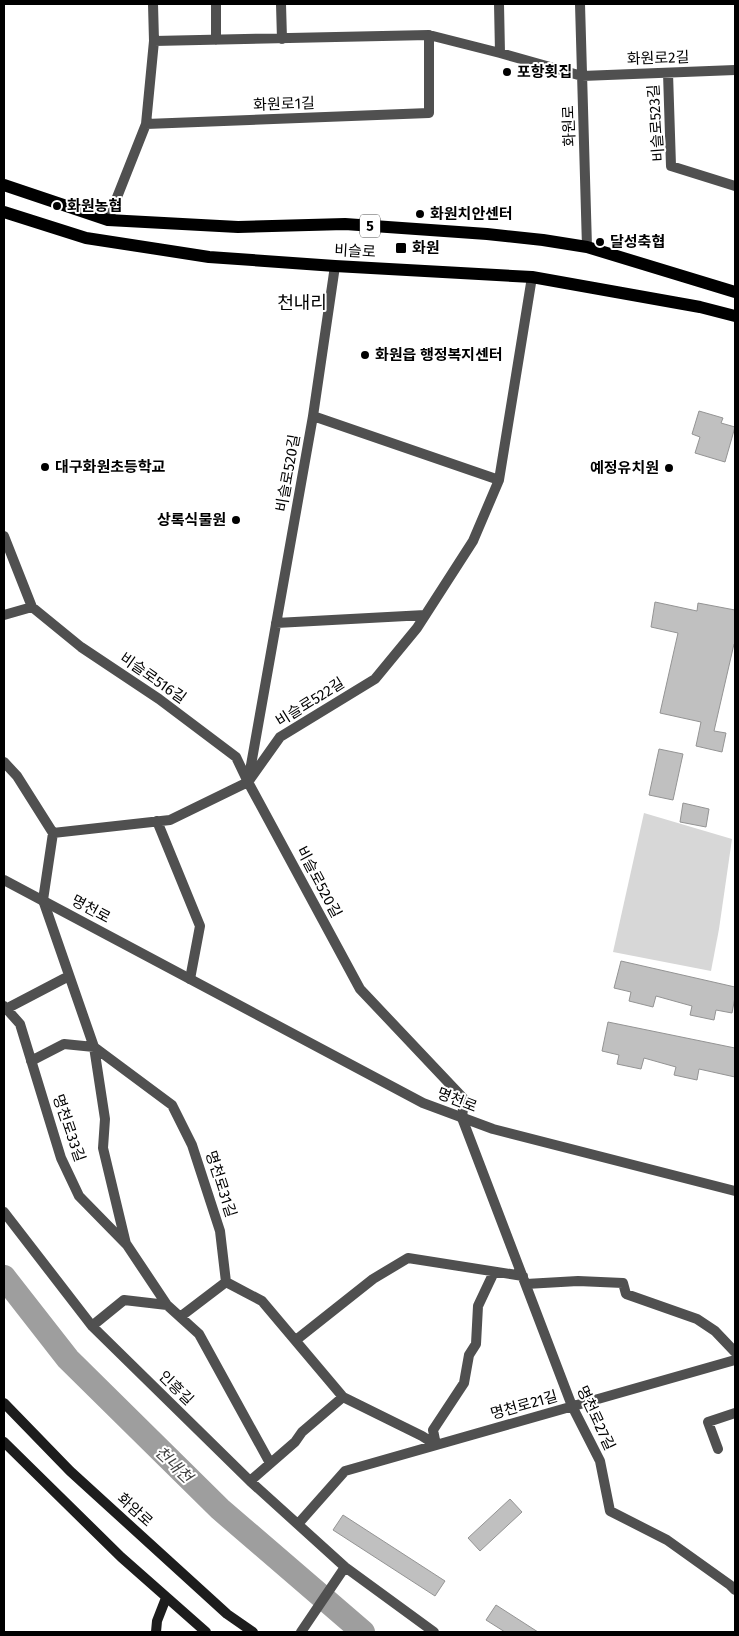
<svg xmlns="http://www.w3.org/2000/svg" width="739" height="1636" viewBox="0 0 739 1636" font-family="'Fira Sans','Noto Sans KR',sans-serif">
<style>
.pitch{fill:#d7d7d7}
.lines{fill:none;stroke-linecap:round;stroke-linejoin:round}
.river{stroke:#9e9e9e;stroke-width:24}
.building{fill:#c0c0c0;stroke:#949494}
.minor{stroke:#505050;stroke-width:10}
.tertiary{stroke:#505050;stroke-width:10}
.secondary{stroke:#1d1d1d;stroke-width:10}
.primary{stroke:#000;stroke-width:12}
.poi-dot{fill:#000;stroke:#fff;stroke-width:2}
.labels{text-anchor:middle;stroke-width:4;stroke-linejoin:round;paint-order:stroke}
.shield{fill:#fff;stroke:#4c4c4c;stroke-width:1}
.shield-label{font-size:14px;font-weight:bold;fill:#000}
.street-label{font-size:15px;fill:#000;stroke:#fff}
.poi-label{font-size:15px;font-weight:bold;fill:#000;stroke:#fff;text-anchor:start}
.water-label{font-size:16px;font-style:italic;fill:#3f3f3f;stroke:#fff}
.quarter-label{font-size:18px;fill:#000;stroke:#fff}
</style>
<rect width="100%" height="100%" fill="#fff"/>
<path class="pitch" d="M644,813l88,26 -13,90 -8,42 -98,-19z"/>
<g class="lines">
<path class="river" d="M4,1277l64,82 152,150 143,123"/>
</g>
<path class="building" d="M699,411l24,7 -2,5 14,4 -10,35 -30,-9 5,-16 -8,-3z
M655,602l42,9 1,-8 37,7v34h-1l-20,87 12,2 -4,19 -26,-6 5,-24 -41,-9 18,-80 -27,-6z
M659,749l24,5 -10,46 -24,-5z
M683,803l26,6 -3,18 -26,-5z
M621,961l114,26v10l-3,16 -16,-3 -2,10 -24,-5 2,-9 -36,-10 -3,11 -24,-6 2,-9 -17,-4z
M608,1022l127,26v29l-36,-8 -2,11 -23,-5 2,-8 -32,-9 -3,11 -24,-5 2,-9 -17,-4z
M510,1499l12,13 -42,39 -12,-13z
M343,1515l102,66 -10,15 -102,-66z
M496,1605l42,27h-33l-19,-12z"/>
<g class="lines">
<path class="minor" d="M153,4l1,37
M216,4v36
M281,4l1,35
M499,4l1,49
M580,4l7,243
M668,73l3,93 64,20
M146,124l283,-11v-78
M108,220l38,-96 8,-83 275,-6 71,18 82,23 153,-6
M335,266l-22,150 -65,366 112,207 104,110 -2,19 110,288 28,55 10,50 57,29 63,45 5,5
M313,416l186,64
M4,536l28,71 49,40 78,52 77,58 12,25
M4,615l28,-8
M276,623l149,-8
M4,762l13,14 36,57 -10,67 51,147 78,58 20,40 28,86 6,51 36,19 81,96 79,39 14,9
M157,821l43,105 -10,53
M53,833l117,-13 78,-38 32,-45 95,-58 42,-51 56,-87 26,-61 33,-203
M4,1006l16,18 41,134 18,38 48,49 40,60 32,29 71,129
M4,1010l65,-34
M31,1061l33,-17 30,3 11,72 -2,29 23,96
M4,1212l88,114 158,155 95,86 89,65
M526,1284l52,-3 45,2 3,11 71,25 18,12 20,21
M180,1317l46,-35
M92,1326l32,-26 43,5
M296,1340l77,-61 35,-21 115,18
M436,1445l-3,-15 31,-47 5,-28 7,-11 2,-38 16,-34
M718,1449l-10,-27 27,-9
M250,1481l45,-39 7,-10 41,-35
M298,1524l47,-53 390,-111
M301,1632l44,-65"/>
<path class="tertiary" d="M4,880l419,223 70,26 242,62"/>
<path class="secondary" d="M4,1403l66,68 157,143 26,18
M4,1442l117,115 85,75
M156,1632l1,-11 9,-23"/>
<path class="primary" d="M4,185l104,35 130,7 107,-3 142,10 56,6 44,7 148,45
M4,212l82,26 123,19 126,9 197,11 168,30 35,9"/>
</g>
<g class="poi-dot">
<circle cx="507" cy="72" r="5"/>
<circle cx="57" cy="206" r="5"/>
<circle cx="420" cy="214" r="5"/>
<circle cx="600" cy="242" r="5"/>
<rect x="395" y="242" width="12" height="12" rx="2.5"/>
<circle cx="365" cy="355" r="5"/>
<circle cx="45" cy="467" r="5"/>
<circle cx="669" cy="468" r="5"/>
<circle cx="236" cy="520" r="5"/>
</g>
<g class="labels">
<rect class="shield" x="360" y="214.5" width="20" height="23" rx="4"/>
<g class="shield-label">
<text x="370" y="231">5</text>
</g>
<g class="street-label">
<text transform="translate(658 58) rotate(-2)" y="5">화원로2길</text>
<text transform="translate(284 104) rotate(-2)" y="5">화원로1길</text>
<text transform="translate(656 123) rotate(-94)" y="5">비슬로523길</text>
<text transform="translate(569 126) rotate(-92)" y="5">화원로</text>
<text transform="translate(355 251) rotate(3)" y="5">비슬로</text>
<text transform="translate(288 473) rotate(-80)" y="5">비슬로520길</text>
<text transform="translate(153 678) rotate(35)" y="5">비슬로516길</text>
<text transform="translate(310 702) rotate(-32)" y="5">비슬로522길</text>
<text transform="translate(319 882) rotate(62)" y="5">비슬로520길</text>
<text transform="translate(91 909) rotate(28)" y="5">명천로</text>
<text transform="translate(457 1100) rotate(21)" y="5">명천로</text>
<text transform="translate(69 1128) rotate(71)" y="5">명천로33길</text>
<text transform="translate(221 1184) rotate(72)" y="5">명천로31길</text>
<text transform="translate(176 1388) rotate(44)" y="5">인흥길</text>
<text transform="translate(524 1405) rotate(-16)" y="5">명천로21길</text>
<text transform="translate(596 1418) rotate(65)" y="5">명천로27길</text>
<text transform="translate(135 1510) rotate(42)" y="5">화암로</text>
</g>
<g class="poi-label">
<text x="517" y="77">포항횟집</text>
<text x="67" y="211">화원농협</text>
<text x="430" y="219">화원치안센터</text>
<text x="610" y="247">달성축협</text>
<text x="412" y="253">화원</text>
<text x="375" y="360">화원읍 행정복지센터</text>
<text x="55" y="472">대구화원초등학교</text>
<text x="659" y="473" text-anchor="end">예정유치원</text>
<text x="226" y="525" text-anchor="end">상록식물원</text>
</g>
<g class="water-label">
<text transform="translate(174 1464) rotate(44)" y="6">천내천</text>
</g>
<g class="quarter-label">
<text x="302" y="309">천내리</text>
</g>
</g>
<rect width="739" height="1636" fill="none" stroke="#000000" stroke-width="10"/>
</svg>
